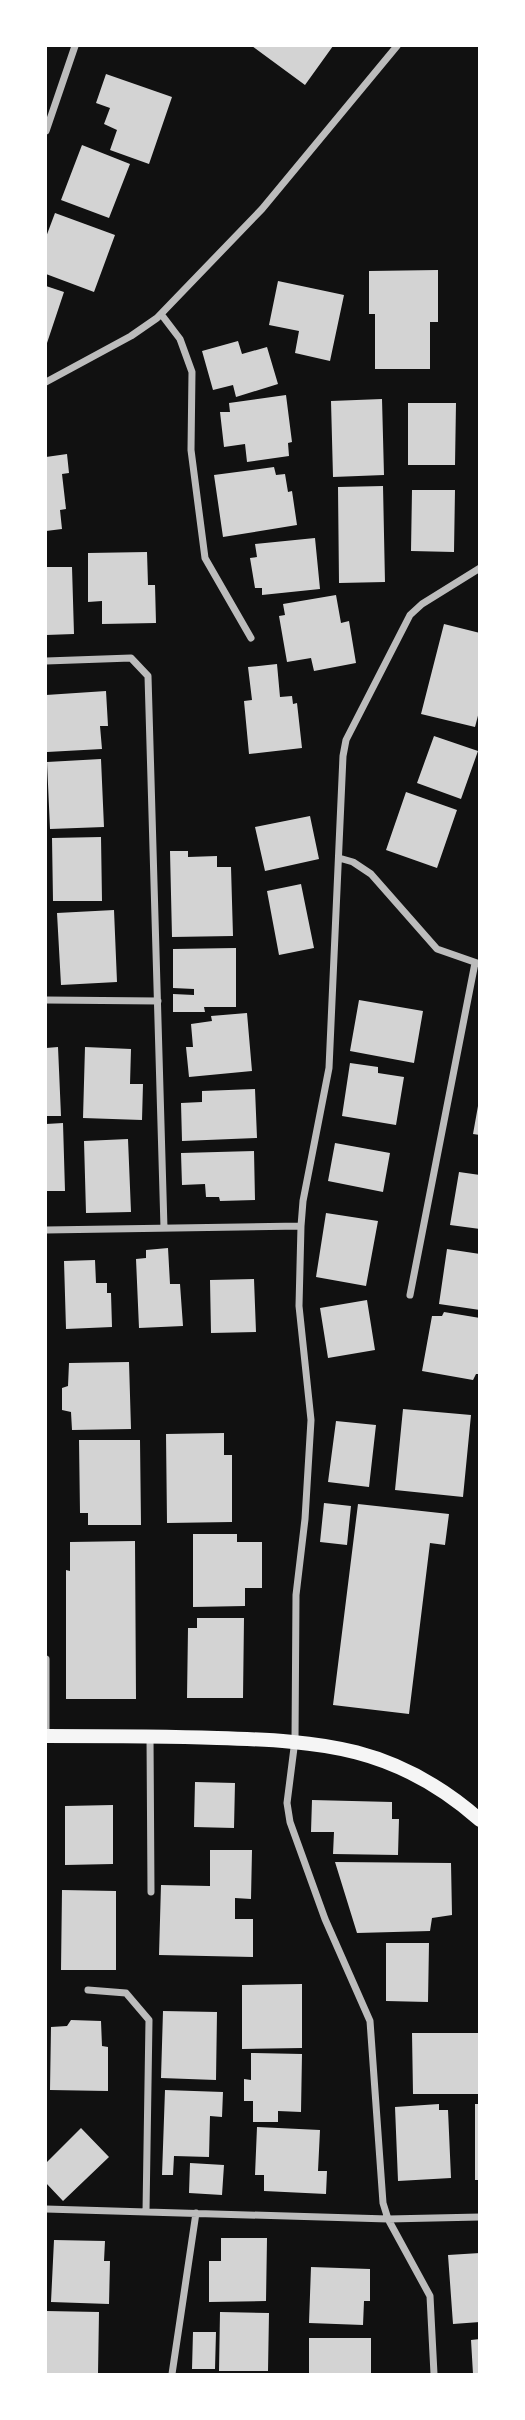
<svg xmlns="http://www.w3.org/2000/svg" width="525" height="2420" viewBox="0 0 525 2420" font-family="Lato,sans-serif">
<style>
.building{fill:#d3d3d3}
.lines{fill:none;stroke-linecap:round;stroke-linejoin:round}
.minor{stroke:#bcbcbc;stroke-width:7}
.secondary{stroke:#f5f5f5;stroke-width:14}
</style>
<rect width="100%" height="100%" fill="#111"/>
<path class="building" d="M252,46h81l-28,39z
M106,74l66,23 -23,67 -39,-14 7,-20 -13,-6 6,-16 -14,-5z
M82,145l48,19 -21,54 -48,-18z
M55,213l60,22 -21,57 -48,-18v-37z
M438,270v52h-8v47h-55v-55h-6v-43z
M278,281l66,14 -14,66 -35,-8 4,-22 -30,-6z
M46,286l18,6 -18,54z
M238,341l4,13 25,-7 11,37 -42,13 -3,-12 -20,5 -11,-39z
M286,395l6,47 -4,1 1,13 -42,6 -2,-18 -21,3 -4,-35h10l-1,-9z
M382,399l2,76 -51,2 -2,-76z
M408,403h48l-1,62h-47z
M67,454l2,19 -7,1 4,35 -6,1 2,19 -16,2v-74z
M274,467l2,8 9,-1 3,18 4,-1 5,34 -74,12 -9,-62z
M383,486l2,96 -46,1 -1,-96z
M412,490h43l-1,62 -43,-1z
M315,538l5,51 -58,6v-7h-7l-5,-30 7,-1 -2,-13z
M147,552l1,33h7l1,38 -54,1v-23l-14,1v-49z
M46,567h26l2,67 -28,1z
M336,595l5,28 8,-2 7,42 -42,8 -3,-13 -24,4 -8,-46 6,-1 -2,-11z
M444,624l36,9v75l-5,19 -54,-13z
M277,664l3,33 12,-1 1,8 4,-1 5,45 -53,6 -5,-53 8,-1 -4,-33z
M106,691l2,35h-8l2,23 -55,3 -1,-57z
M434,736l44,15 -17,48 -44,-16z
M101,759l3,68 -54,2 -3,-67z
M406,792l51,18 -20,58 -51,-18z
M310,816l9,43 -54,12 -10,-44z
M101,837l1,64h-49l-1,-63z
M170,851h18v6l29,-1v11h14l2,69 -61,1z
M301,884l13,64 -35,7 -12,-64z
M114,910l3,72 -56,3 -4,-72z
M236,948v59h-32l1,5h-32v-18l21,1v-6l-21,-1v-39z
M359,1000l64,11 -9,52 -64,-12z
M247,1013l5,58 -63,6 -3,-30h7l-2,-23 21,-3 -1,-5z
M58,1047l3,69h-15v-68z
M85,1047l46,2 -1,35h13l-1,36 -59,-2z
M350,1063l28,4v6l26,4 -8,48 -54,-9z
M255,1089l2,49 -75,3 -1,-38 21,-1v-11z
M478,1106h2v29l-7,-1z
M63,1123l2,68h-19v-67z
M128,1139l3,73 -45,1 -2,-72z
M335,1143l55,10 -7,39 -55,-11z
M254,1151l1,49 -35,1 -1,-4h-13l-1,-13 -23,1 -1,-32z
M459,1172l21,3v54l-30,-4z
M326,1213l52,8 -12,65 -50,-9z
M168,1248l2,36h10l3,42 -44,2 -3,-69 10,-1v-8z
M447,1249l33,5v56l-41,-6z
M95,1260l1,23h11v10h4l1,34 -46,2 -2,-68z
M254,1279l2,53 -45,1 -1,-53z
M367,1300l8,50 -47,8 -8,-50z
M444,1312l36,6v56h-4l-3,6 -51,-9 10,-55h10z
M129,1362l2,67 -59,1 -1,-18 -9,-2v-22l6,-2 1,-23z
M403,1409l68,6 -8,82 -68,-7z
M336,1421l40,4 -7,62 -41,-5z
M224,1433v22h8v67l-65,1 -1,-89z
M79,1440h61l1,85h-53v-12h-8z
M324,1503l27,3 -4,39 -27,-3z
M358,1504l91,10 -4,31 -15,-2 -21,171 -76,-9z
M193,1534h44v8h25v46h-17v18l-52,1z
M135,1541l1,158h-70v-129l4,1v-29z
M197,1618h47l-1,80h-56l1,-70h9z
M195,1782l40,1 -1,45 -40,-1z
M312,1800l80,2v17h7l-1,36 -65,-1 1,-22h-23z
M113,1805v59l-48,1v-59z
M210,1850h42l-1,49 -16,-1v21h18v38l-94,-2 2,-70 49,1z
M335,1862l116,1 1,52 -20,3 -2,13 -73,2z
M62,1890l54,1v79h-55z
M386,1943h43l-1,59 -42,-1z
M302,1984v64l-60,1v-64z
M163,2011l54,1 -1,68 -55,-2z
M71,2020l30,1 1,25 6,1v44l-58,-1 1,-63 16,-1z
M412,2033h68v61h-67z
M251,2053l51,1 -1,58 -23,-1v11h-25v-21h-9v-22l7,1z
M165,2090l58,2 -1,25 -12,-1 -1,41 -35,-1 -1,19h-11z
M439,2104v6h9l3,68 -53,3 -3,-74z
M475,2104h5v76h-5z
M257,2127l63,3 -2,41h9l-1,23 -62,-3v-16h-9z
M81,2128l28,29 -46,44 -17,-18v-20z
M190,2163l34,2 -2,30 -33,-2z
M221,2238h46l-1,63 -57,1v-41h12z
M54,2240l51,1 -1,20h6l-1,43 -58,-2z
M480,2253v69l-27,2 -5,-69z
M311,2267l59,2v32h-6l-1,24 -54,-2z
M46,2311l53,1 -1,62h-52z
M220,2312l49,1 -1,58h-49z
M193,2332h23l-1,37h-23z
M309,2338h62v36h-62z
M480,2339v35h-7l-2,-34z"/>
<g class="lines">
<path class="minor" d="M46,131l29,-85
M161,314l19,25 12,33 -1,78 14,108 46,80
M46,382l85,-46 26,-18 105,-109 135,-163
M46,661l85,-3 17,18 16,552
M339,858l14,4 18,12 66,75 43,15
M46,1000l112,1
M46,1230l255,-4
M410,1295l65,-332
M46,1659v76
M150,1736l1,156
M88,1990l38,3 23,27 -3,192
M46,2209l342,10 92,-2
M172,2374l24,-161
M434,2374l-4,-78 -42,-77 -5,-16 -13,-182 -45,-102 -35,-97 -3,-19 8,-63 1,-145 9,-76 6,-99 -12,-114 2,-80 2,-25 26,-133 14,-312 3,-16 64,-125 12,-11 58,-36"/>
<path class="secondary" d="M46,1736c57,0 114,0 171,2 105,3 179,8 263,82"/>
</g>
<rect width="525" height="2420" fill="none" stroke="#ffffff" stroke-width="94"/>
</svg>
